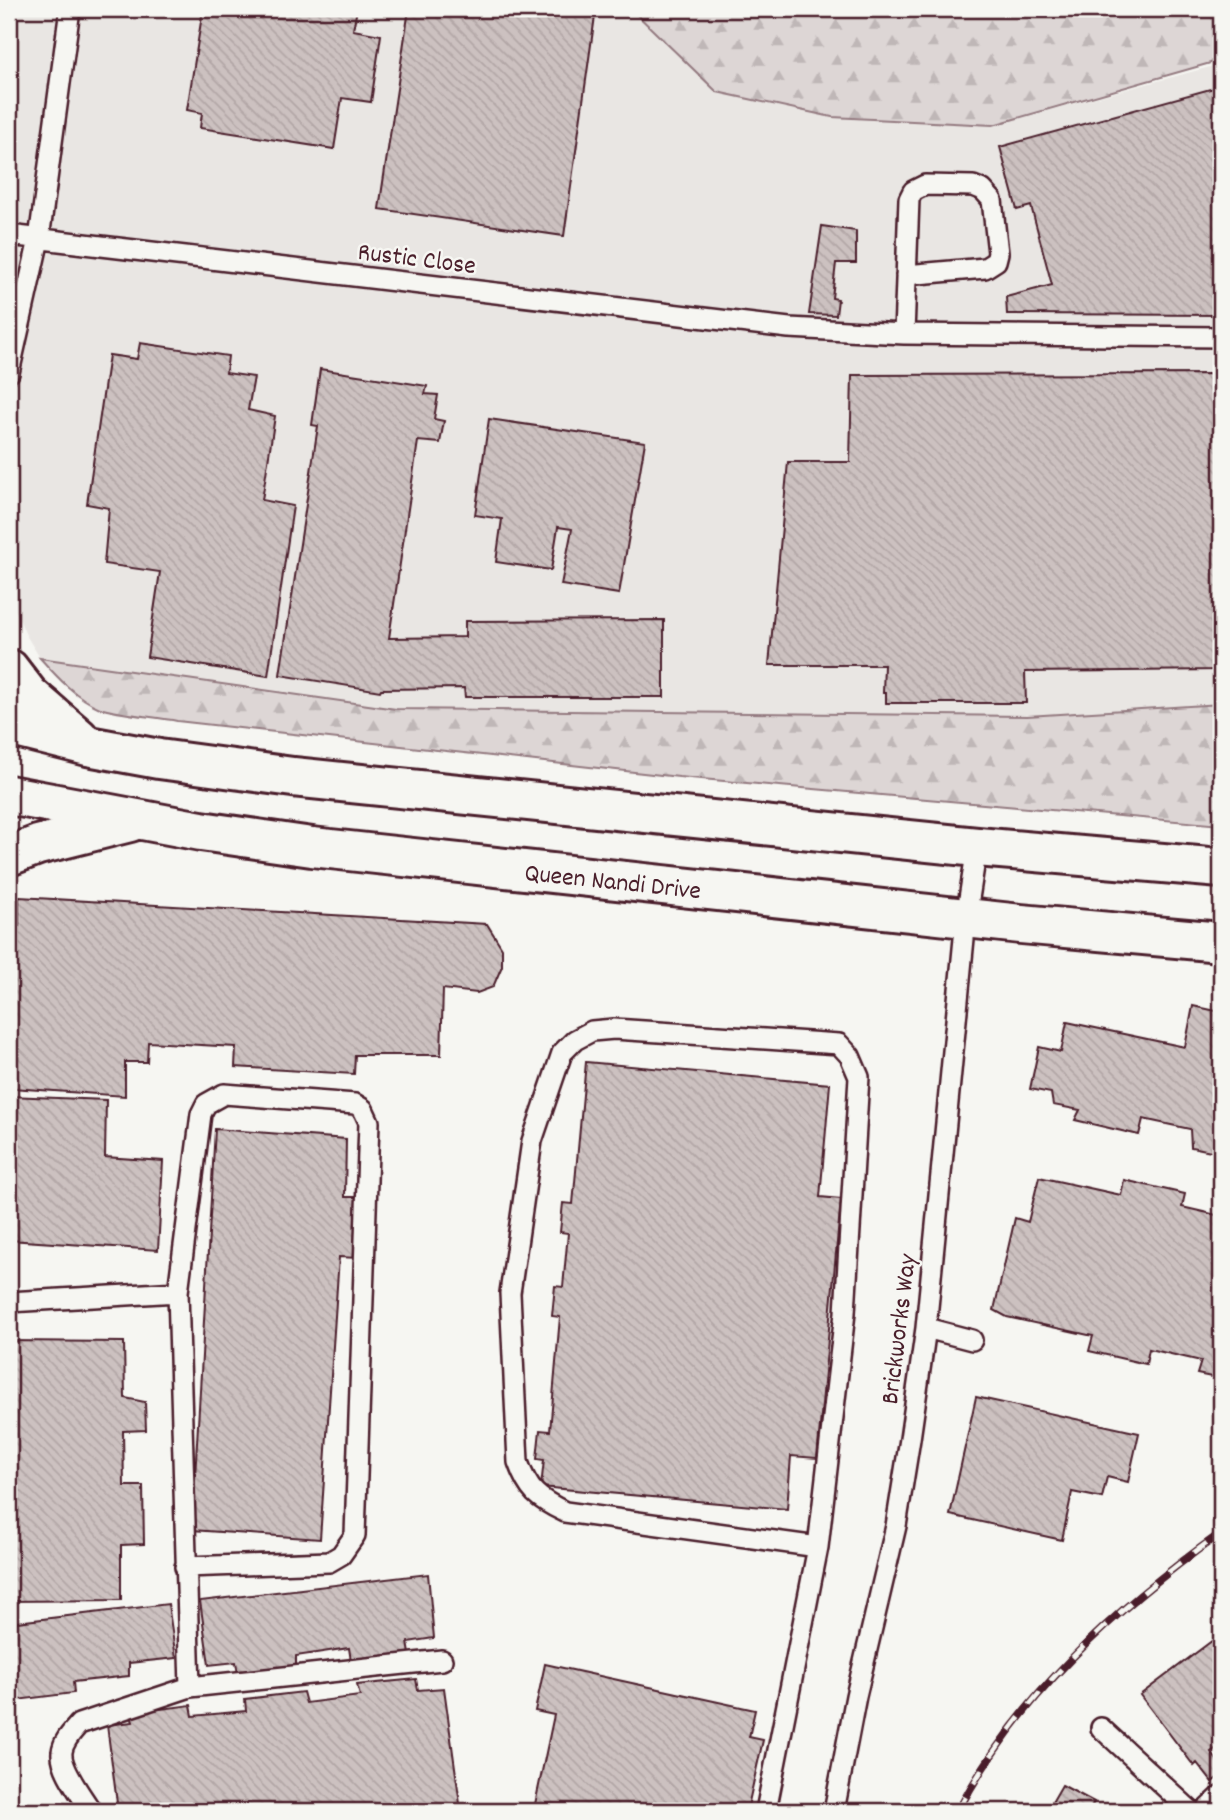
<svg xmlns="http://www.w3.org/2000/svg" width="1230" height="1820" viewBox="0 0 1230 1820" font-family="Dekko,sans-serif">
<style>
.built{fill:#e9e6e3}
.forest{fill:url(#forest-firs);stroke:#947a80;stroke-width:2}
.building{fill:url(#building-back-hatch);stroke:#4a1f2b;stroke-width:2}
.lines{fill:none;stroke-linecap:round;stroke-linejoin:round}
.lane-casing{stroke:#4a1f2b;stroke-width:24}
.secondary-casing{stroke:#4a1f2b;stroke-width:44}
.lane{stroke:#f6f6f2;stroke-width:19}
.secondary{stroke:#f6f6f2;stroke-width:38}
.rail-casing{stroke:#4a1f2b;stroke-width:8}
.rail{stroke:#f6f6f2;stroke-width:5;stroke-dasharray:16;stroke-linecap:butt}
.labels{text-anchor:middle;stroke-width:5;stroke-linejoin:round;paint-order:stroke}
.street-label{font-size:26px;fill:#4a1f2b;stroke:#f6f6f2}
</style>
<defs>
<pattern id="forest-firs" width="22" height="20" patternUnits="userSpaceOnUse" patternTransform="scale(1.75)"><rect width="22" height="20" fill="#ddd6d5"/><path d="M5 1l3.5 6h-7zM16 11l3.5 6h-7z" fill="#bfb7b7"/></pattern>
<pattern id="building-back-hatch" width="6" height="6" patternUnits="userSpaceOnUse" patternTransform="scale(1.75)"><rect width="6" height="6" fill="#ccc1c0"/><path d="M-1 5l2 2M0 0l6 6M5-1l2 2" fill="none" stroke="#b1a5a5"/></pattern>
</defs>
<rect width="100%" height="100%" fill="#f6f6f2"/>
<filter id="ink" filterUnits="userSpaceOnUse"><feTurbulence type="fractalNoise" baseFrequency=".0143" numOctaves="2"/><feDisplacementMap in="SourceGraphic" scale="14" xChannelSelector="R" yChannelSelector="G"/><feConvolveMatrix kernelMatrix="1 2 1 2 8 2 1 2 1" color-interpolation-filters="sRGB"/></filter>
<g filter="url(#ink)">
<path class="built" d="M9,9h622l86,83 276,33 228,-61v640l-194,12 -631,-7 -356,-51 -14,-23 -11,-26 -6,-27 2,-54 -2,-1z"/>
<path class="forest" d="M631,9h590v51l-228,65 -161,-8 -115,-25z
M40,658l356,51 631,7 194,-12v121l-542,-48 -502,-56c-21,-4 -60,-7 -77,-13 -24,-10 -43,-31 -60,-50z"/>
<path class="building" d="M203,9h154l-4,21 28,5 -10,67 -29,-4 -8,51 -134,-21 2,-15 -15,-3z
M409,9h187l-32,227 -185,-27z
M1221,86v229l-214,-1 -1,-17 46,-12 -21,-79 -14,4 -17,-63z
M822,226l34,5v32h-20l-4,35 6,1 -2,16 -27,-1z
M140,343l88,13 -2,17 28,4 -6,33 27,6 -13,84 31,6 -25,170 -121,-19 13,-85 -56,-8 5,-56 -22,-4 22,-149 28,4z
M320,369l107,17 -2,8 13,1 -4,24 10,2 -4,22 -22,-2 -29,197 76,-1v-16l199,-1v77h-199l-1,-9 -83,1 -1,2 -100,-16 38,-249 -6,-1z
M1221,374v296l-196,2 1,31h-140v-10h-3l1,-28h-115l19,-203h62l2,-87z
M489,419l156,23 -26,152 -58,-9 11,-56 -14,-2 -7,43 -55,-8 6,-43 -27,-4z
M19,897l468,27 15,24v18l-9,21 -16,6 -34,-4 -2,66h-86l-1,19 -119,-7 1,-20 -88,-5 -1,20h-22v34l-113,-8 -1,-56h-2v-106h10z
M1193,1006l28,6v141l-30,-6 -1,-18 -47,-10 -4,16 -64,-15 5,-10 -27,-5 -2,-12 -21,-4 9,-42 22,5 6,-30 118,25z
M586,1062l244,22 -10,113 21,2 -24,259 -26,-2 -4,53 -246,-22 3,-27 -7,-1 3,-29 10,1 10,-114 -8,-1 3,-30 8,1 5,-54 -8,-1 3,-29 10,1z
M9,1096l97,4 -1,57 58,4 -5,89 -149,-10z
M215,1129l131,10 -1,58h16l-3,61 -19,-1 -19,282 -128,-9z
M1039,1177l82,18 3,-15 61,14 -3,13 39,9v163l-24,-5 4,-13 -52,-12 -3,15 -57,-13 4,-15 -86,-19 -13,-7 21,-92 13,4z
M9,1341l115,1 1,56 20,4 1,28 -23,1 1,55h19l1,58 -23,1v55l-112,1z
M976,1397l163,36 -11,49 -21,-5 -5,21 -30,-6 -10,48 -112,-25z
M428,1574l6,64 -26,4 2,12 -59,7 -2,-13 -53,8v11l-58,7 -2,-12 -27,3 -9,-64z
M168,1604l8,54 -47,5v13l-56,6 1,11 -57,7 -2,-11 -6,1v-67z
M1221,1634v111l-10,7 10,14v9l-9,7 -15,-19 -3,3 -54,-71z
M545,1664l210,46 -6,27 14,3 -16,71h-201l-12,-2 20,-94 -19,-4z
M416,1679l2,11 26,-2 17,123h-343l-11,-86 26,-3 -3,-9 61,-8 2,11 53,-5 -1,-12 58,-7 3,11 54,-7 -3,-11z
M1062,1785l32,17 -5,9h-42z"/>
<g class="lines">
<defs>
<path id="lane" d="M9,235l780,93 115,6 317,3
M904,334l5,-135 4,-8 12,-6 48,1 10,4 9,10 6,53 -2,8 -11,7 -79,7
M9,373l30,-134 31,-230
M9,1302l169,-10
M926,1328l46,12
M185,1567l144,-5 12,-7 14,-20 14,-413 -6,-13 -8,-5 -131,-10 -18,10 -5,10 -23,178 12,395 252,-27
M1101,1728l90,83
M91,1811c-8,-14 -31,-42 -29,-59 1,-11 10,-20 17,-28l111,-37
M766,1811l52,-264 27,-234 14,-236 -9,-21 -11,-12 -225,-15 -22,2 -17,9 -13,13 -30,88 -22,152 8,169c10,29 20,37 47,50l253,35
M834,1811l22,-115 40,-170 14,-87 16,-111 40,-410 11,-71
M1205,1811l16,-15"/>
<path id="secondary" d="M9,669l20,26 50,43
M9,726l79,20 71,13 134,18 684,70 244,21
M9,795l192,36 111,16 709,77 200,18
M9,856l29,-11 92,-23"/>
</defs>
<use href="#lane" class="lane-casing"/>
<use href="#secondary" class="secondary-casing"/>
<use href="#lane" class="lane"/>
<use href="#secondary" class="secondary"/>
<defs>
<path id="rail" d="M958,1811c60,-114 159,-204 263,-278"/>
</defs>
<use href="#rail" class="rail-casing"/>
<use href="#rail" class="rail"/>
</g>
</g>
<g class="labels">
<g class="street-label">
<text transform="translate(417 257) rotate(7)" y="9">Rustic Close</text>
<text transform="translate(613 880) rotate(6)" y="9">Queen Nandi Drive</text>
<text transform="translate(897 1329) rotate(-83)" y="9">Brickworks Way</text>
</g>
</g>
<rect width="1230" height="1820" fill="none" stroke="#f6f6f2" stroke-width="35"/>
<rect x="18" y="18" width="1195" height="1785" fill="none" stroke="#4a1f2b" stroke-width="2.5" filter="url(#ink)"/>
</svg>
